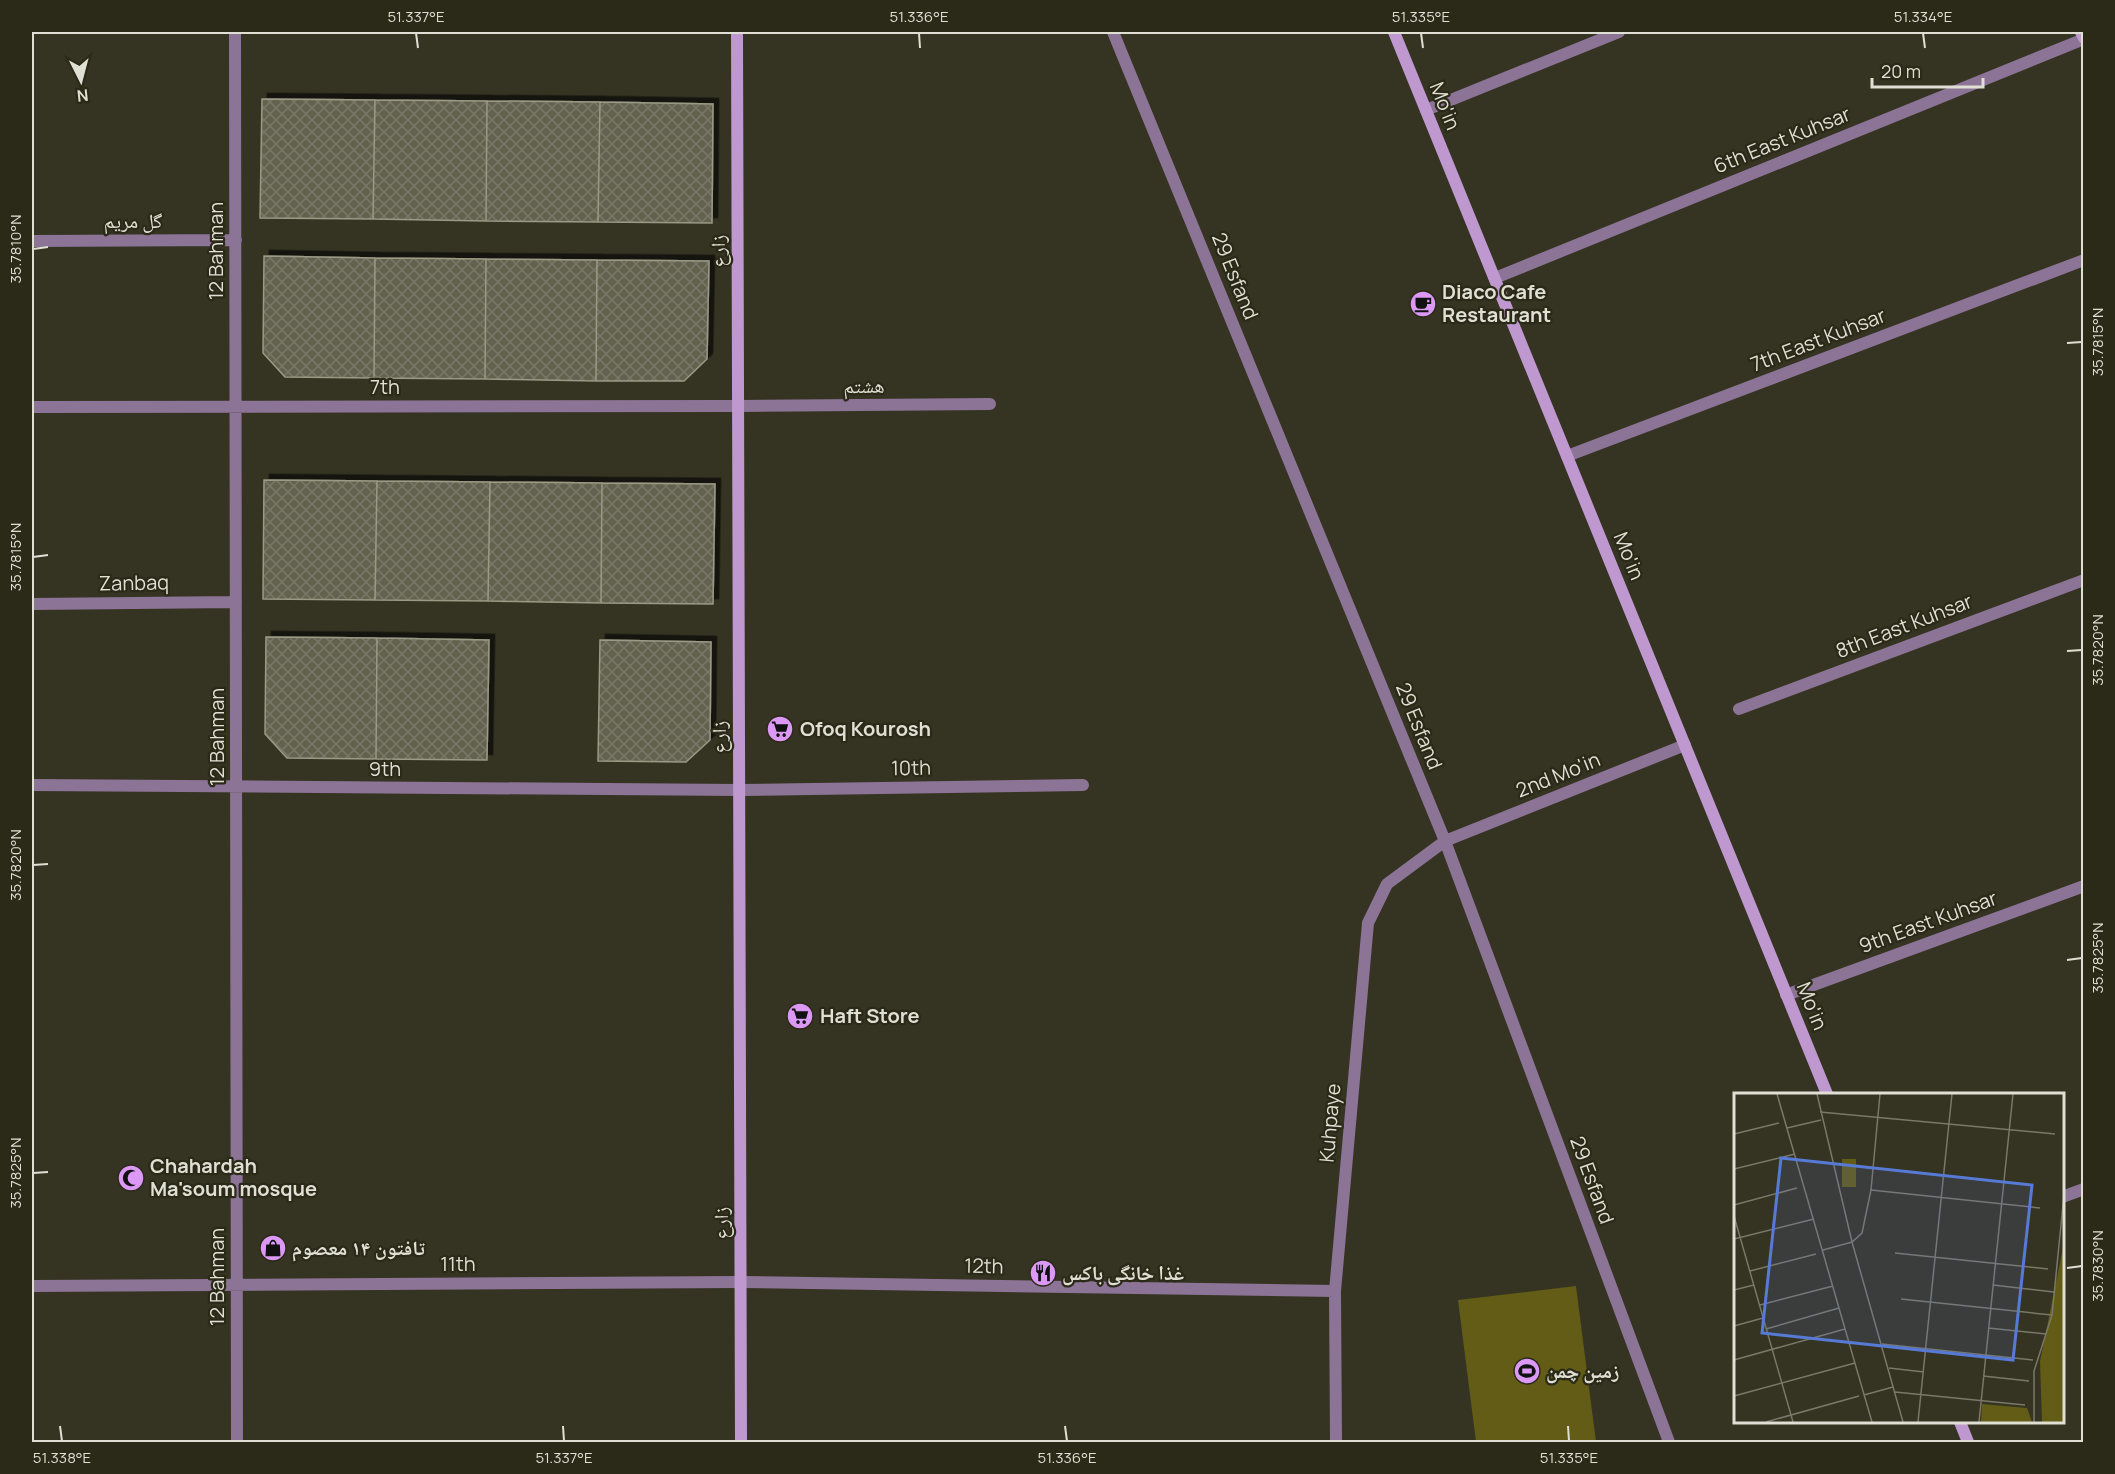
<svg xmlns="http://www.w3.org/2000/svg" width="2115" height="1474" viewBox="0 0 2115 1474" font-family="Manrope,'Noto Naskh Arabic',sans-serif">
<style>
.pitch{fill:#625c16}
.building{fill:url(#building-cross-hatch);stroke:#9b9a85;stroke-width:1.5;filter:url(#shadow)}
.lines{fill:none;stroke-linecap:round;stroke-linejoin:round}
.street{stroke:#8c7496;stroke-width:12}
.secondary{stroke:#bf98cf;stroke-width:12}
.ticks{fill:none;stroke:#dfdfd4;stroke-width:2}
.labels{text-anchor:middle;stroke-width:4.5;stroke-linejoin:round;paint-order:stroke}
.street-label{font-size:20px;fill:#dfdfd4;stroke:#2b2918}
.poi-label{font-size:20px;font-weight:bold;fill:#dfdfd4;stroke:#2b2918;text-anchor:start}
.inset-road{fill:none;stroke:#797869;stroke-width:1.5}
.view{fill:#577ad7;fill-opacity:0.15;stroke:#577ad7;stroke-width:3}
.inset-edge{fill:none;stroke:#dfdfd4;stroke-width:3}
.neatline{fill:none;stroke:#dfdfd4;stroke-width:2}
.ticks-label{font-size:15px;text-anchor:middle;fill:#dfdfd4}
</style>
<defs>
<pattern id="building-cross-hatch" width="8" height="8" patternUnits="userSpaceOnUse" patternTransform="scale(1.5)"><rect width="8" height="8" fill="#63624f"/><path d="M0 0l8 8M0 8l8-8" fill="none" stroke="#797867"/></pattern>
<filter id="shadow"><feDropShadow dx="5.5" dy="-5.5" stdDeviation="0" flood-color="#0009"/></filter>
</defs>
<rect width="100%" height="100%" fill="#353322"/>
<path class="pitch" d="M1576,1286l20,156h-120l-18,-142z"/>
<path class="building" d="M262,99l113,1 -2,119 -113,-1z
M375,100l112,1 -1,120 -113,-2z
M487,101l113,1 -2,120 -112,-1z
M600,102l113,2 -1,119 -114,-1z
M264,256l111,2 -1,120 -89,-1 -22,-24z
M375,258l111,1 -1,120 -111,-1z
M486,259l111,1 -1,121 -111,-2z
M597,260l112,1 -2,98 -23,22h-88z
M264,480l113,1 -2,119 -112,-1z
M377,481l113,1 -2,119 -113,-1z
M490,482l112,1 -1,120 -113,-2z
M602,483l113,1 -2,120 -112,-1z
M266,637l111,1 -1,121 -89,-1 -22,-24z
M377,638l112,2 -2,120 -111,-1z
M600,640l111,2 -1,98 -24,22 -88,-1z"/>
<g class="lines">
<path class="street" d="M235,32l2,1410
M1113,32l332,809 224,601
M1426,110l193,-78
M32,241l204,-1
M1495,278l589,-239
M32,407l706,-1 252,-2
M1567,456l517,-196
M32,604l204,-2
M1739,709l345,-129
M32,785l707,5 344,-5
M1786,995l298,-109
M2062,1197l22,-8
M32,1286l708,-4 595,9
M1336,1442l-1,-151 33,-368 19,-39 58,-43 240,-96"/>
<path class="secondary" d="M737,32l4,1410
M1394,32l433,1062
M2081,32l3,6
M1960,1422l8,20"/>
</g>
<path class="ticks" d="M416,33l2,15M919,33l1,15M1421,33l2,15M1923,33l2,15M33,249l15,-2M2067,343l15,-1M33,557l15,-2M2067,651l15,-1M33,865l15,-1M2067,960l15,-2M33,1173l15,-1M2067,1268l15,-2M60,1426l2,15M563,1426l1,15M1065,1426l2,15M1568,1426l1,15"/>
<defs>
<symbol id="cafe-disc" viewBox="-11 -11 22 22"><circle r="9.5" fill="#db99f5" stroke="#2b2918"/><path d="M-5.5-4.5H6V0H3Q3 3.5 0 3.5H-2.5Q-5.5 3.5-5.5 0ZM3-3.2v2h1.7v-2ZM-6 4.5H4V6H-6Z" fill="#111"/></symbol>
<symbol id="supermarket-disc" viewBox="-11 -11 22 22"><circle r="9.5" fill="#db99f5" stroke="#2b2918"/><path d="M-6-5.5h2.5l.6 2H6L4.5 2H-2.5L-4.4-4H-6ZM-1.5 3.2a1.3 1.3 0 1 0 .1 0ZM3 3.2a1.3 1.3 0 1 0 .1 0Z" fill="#111"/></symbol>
<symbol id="mosque-disc" viewBox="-11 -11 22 22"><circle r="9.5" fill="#db99f5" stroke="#2b2918"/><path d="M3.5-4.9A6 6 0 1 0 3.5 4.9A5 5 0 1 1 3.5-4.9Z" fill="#111"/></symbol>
<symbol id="shop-disc" viewBox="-11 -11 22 22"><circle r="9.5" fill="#db99f5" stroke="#2b2918"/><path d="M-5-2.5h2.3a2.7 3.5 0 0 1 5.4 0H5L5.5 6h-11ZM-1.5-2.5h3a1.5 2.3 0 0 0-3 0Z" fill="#111"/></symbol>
<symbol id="restaurant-disc" viewBox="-11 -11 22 22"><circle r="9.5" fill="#db99f5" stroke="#2b2918"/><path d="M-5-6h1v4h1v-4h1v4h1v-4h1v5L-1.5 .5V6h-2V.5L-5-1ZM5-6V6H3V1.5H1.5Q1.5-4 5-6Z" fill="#111"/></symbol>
<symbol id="stadium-disc" viewBox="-11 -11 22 22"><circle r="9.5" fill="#db99f5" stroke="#2b2918"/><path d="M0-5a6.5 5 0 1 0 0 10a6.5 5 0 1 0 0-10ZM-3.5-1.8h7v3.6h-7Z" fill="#111"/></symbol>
</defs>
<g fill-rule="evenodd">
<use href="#cafe-disc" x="1408" y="289" width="30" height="30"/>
<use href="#supermarket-disc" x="765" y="714" width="30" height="30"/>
<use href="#supermarket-disc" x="785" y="1001" width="30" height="30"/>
<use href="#mosque-disc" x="116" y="1163" width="30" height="30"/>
<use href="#shop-disc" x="258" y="1233" width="30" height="30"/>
<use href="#restaurant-disc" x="1028" y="1258" width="30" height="30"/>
<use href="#stadium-disc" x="1512" y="1356" width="30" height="30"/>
</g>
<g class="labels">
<g class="street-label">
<text transform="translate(1445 106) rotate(68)" y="7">Mo'in</text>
<text transform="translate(1782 140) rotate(-22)" y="7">6th East Kuhsar</text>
<text x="133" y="228">گل مریم</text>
<text transform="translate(216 251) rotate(-90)" y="7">12 Bahman</text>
<text transform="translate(718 251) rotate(-90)" y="7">زارع</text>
<text transform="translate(1235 276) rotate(68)" y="7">29 Esfand</text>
<text transform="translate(1818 340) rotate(-21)" y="7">7th East Kuhsar</text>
<text transform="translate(864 386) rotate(-1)" y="7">هشتم</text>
<text x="385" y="394">7th</text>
<text transform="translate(1629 556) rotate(68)" y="7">Mo'in</text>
<text transform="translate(134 583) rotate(-1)" y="7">Zanbaq</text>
<text transform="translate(1904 626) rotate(-21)" y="7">8th East Kuhsar</text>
<text transform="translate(1419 726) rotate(68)" y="7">29 Esfand</text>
<text transform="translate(217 737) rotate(-90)" y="7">12 Bahman</text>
<text transform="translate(719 737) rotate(-90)" y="7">زارع</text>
<text transform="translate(911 768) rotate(-1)" y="7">10th</text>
<text x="385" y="776">9th</text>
<text transform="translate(1558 775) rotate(-22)" y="7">2nd Mo'in</text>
<text transform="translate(1928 922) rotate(-20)" y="7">9th East Kuhsar</text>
<text transform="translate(1812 1006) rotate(68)" y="7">Mo'in</text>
<text transform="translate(1330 1123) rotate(-85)" y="7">Kuhpaye</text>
<text transform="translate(1592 1180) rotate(70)" y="7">29 Esfand</text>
<text transform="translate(721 1223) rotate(-90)" y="7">زارع</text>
<text x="458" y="1271">11th</text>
<text transform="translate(984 1266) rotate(1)" y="7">12th</text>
<text transform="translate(217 1277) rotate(-90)" y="7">12 Bahman</text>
</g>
<g class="poi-label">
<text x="1442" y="299">Diaco Cafe<tspan x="1442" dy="23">Restaurant</tspan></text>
<text x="800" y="736">Ofoq Kourosh</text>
<text x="820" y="1023">Haft Store</text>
<text x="150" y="1173">Chahardah<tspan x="150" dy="23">Ma'soum mosque</tspan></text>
<text x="292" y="1255">تافتون ۱۴ معصوم</text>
<text x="1062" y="1280">غذا خانگی باکس</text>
<text x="1546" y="1378">زمین چمن</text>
</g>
</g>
<g transform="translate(1734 1093)">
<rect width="330" height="330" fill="#353322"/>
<path d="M330,150v179h-22l-2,-61zM248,311l45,4 5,14h-51z" fill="#625c16"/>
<path d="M108,66h14v28h-14z" fill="#625c16"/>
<path class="inset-road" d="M43,1l95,328M83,1l35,148 51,180M86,19l235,22M53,35l34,-8M0,41l45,-11M0,76l61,-15M137,97l169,18M0,112l63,-17M0,123l59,206M0,146l80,-20M89,157l29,-8 10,-9 9,-43 9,-96M161,160l153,16M16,178l66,-17M259,192l61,7M0,197l20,-5M167,206l151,16M26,212l73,-19M0,233l29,-8M254,235l58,6M32,236l73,-21M148,251l151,16M0,267l111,-31M155,275l35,4M249,283l46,5M161,299l130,13M130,302l29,-8M0,303l121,-33M32,329l93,-26M184,329l34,-328M245,329l34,-328M300,329v-51l18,-56 12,-120"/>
<path class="view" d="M47,65l251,27 -19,175 -251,-27z"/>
<rect width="330" height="330" class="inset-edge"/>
</g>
<rect width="2115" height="1474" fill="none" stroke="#2b2918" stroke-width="66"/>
<g transform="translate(81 81) rotate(174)" stroke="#2b2918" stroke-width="4.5" paint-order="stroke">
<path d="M0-4.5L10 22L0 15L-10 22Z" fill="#dfdfd4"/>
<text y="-9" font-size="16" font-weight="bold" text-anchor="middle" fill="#dfdfd4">N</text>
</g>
<path d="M1872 78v9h111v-9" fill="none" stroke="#dfdfd4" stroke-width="3"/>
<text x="1881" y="78" font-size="18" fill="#dfdfd4" stroke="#2b2918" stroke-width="4.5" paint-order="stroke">20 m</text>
<rect x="33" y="33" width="2049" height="1408" class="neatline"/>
<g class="ticks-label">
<text x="416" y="22">51.337°E</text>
<text x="919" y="22">51.336°E</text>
<text x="1421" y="22">51.335°E</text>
<text x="1923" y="22">51.334°E</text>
<text transform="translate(16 249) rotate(-90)" y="5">35.7810°N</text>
<text transform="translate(2098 342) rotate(-90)" y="5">35.7815°N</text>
<text transform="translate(16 557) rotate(-90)" y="5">35.7815°N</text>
<text transform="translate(2098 650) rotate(-90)" y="5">35.7820°N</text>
<text transform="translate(16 865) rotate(-90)" y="5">35.7820°N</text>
<text transform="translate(2098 958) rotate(-90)" y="5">35.7825°N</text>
<text transform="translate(16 1173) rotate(-90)" y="5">35.7825°N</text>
<text transform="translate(2098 1266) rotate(-90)" y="5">35.7830°N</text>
<text x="62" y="1463">51.338°E</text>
<text x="564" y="1463">51.337°E</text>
<text x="1067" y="1463">51.336°E</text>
<text x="1569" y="1463">51.335°E</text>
</g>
</svg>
